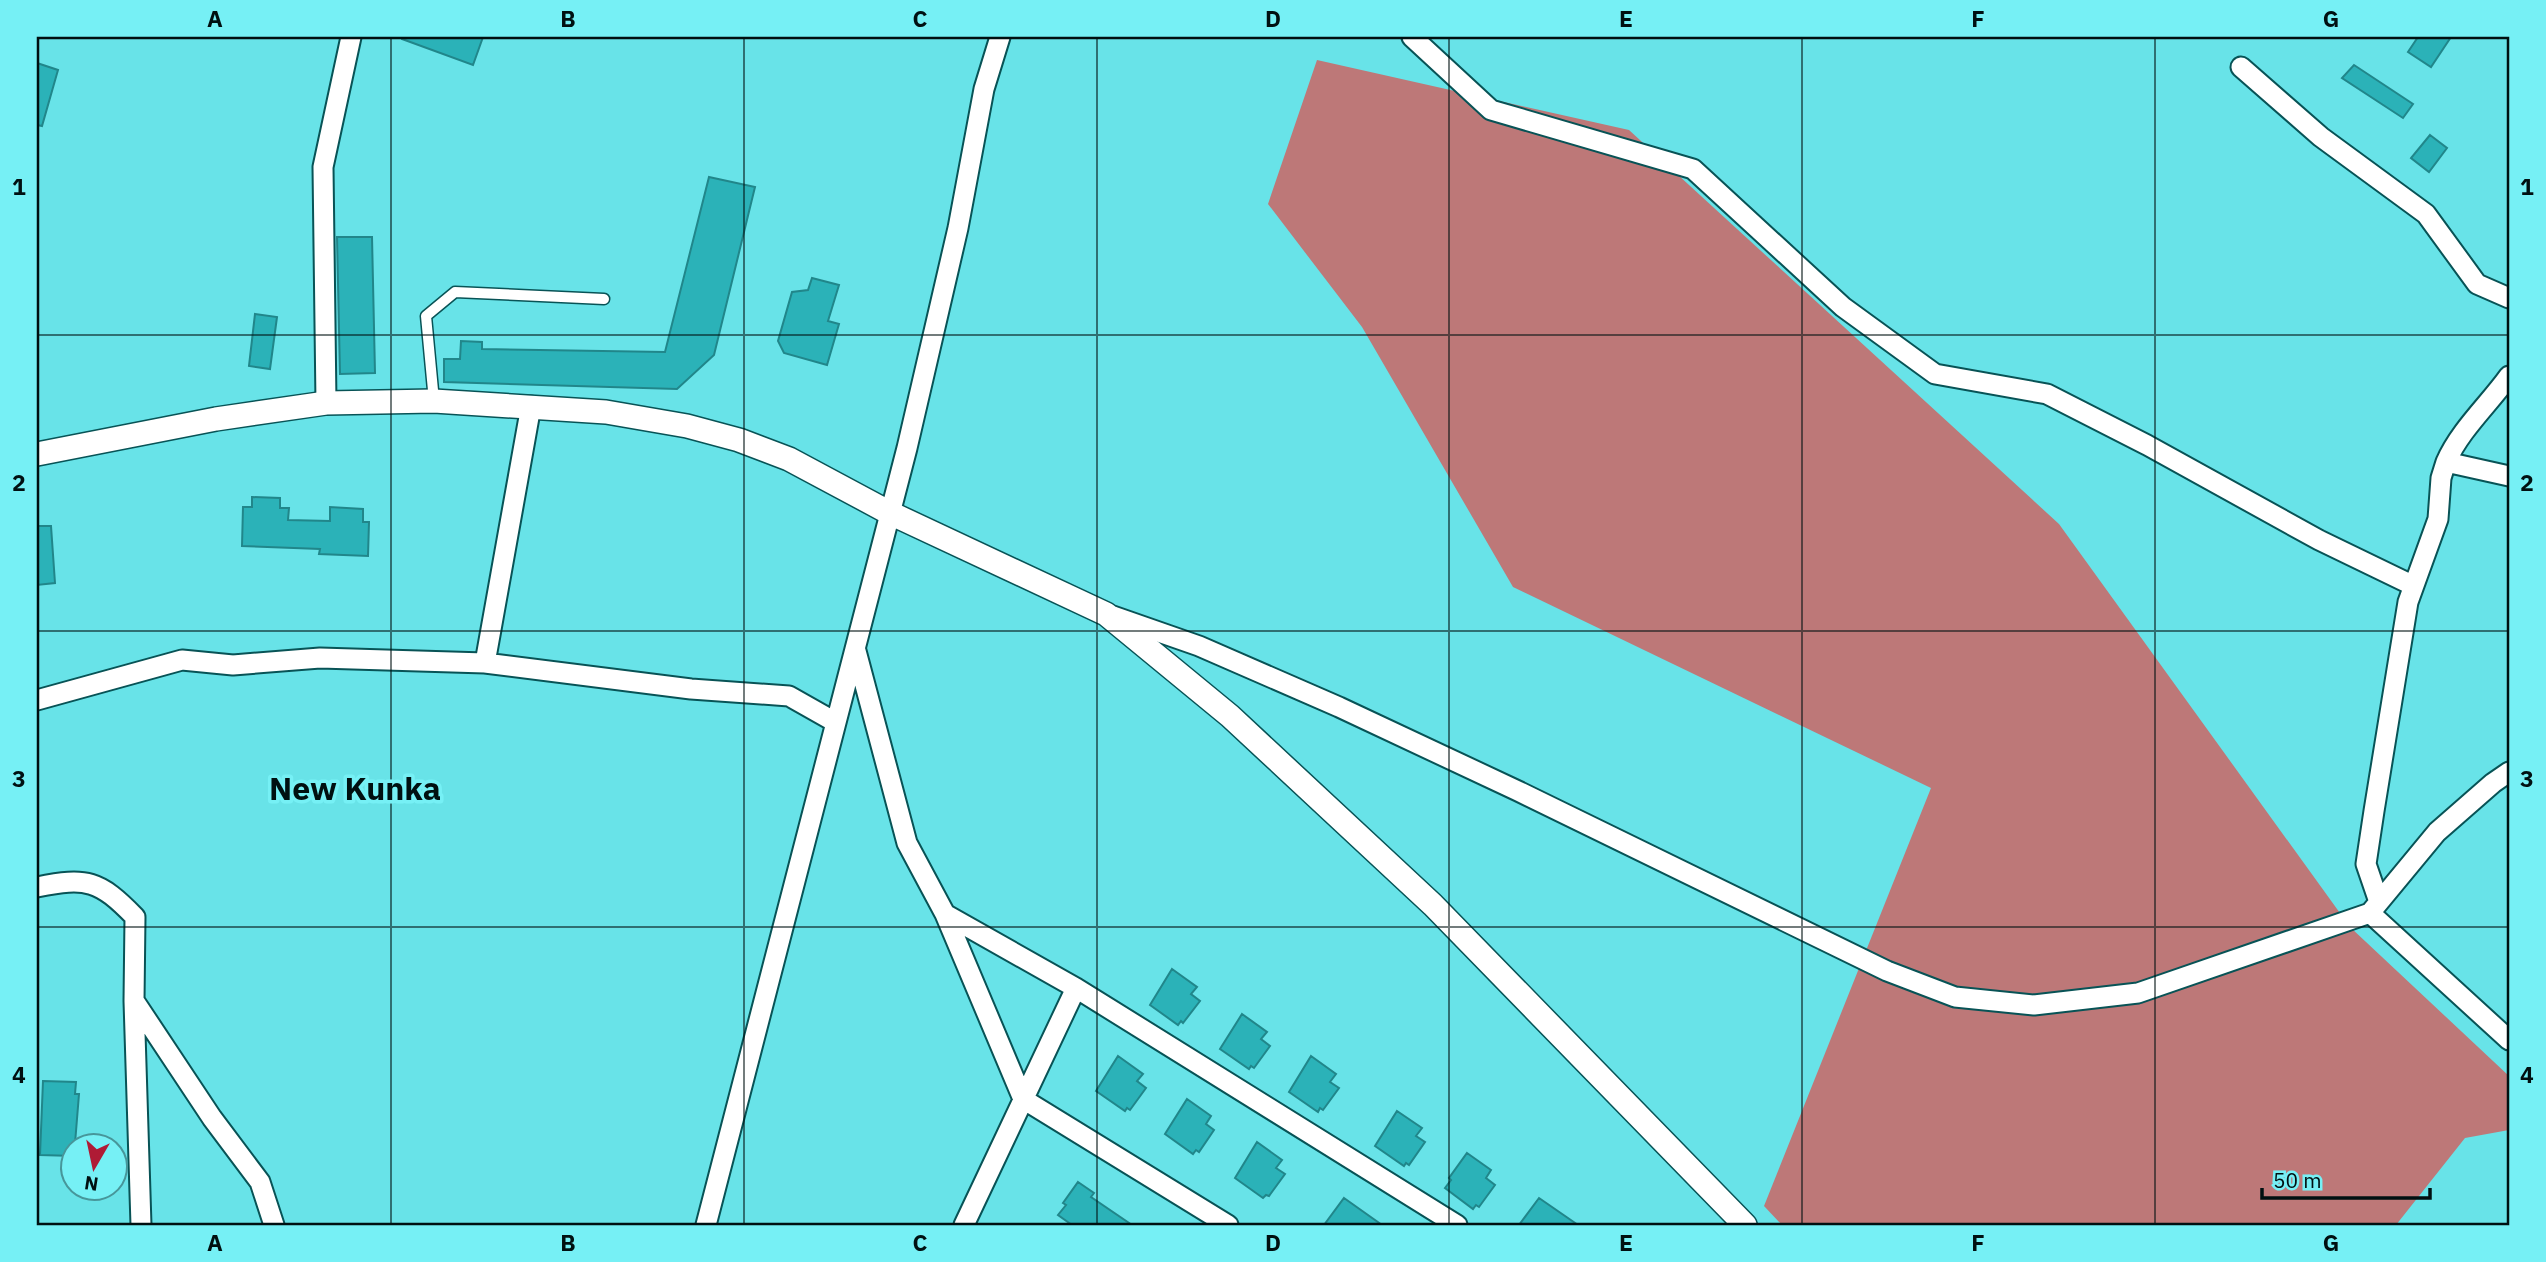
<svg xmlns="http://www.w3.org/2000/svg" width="2546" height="1262" viewBox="0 0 2546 1262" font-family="'IBM Plex Sans',sans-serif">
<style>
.forest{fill:#bd7878}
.building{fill:#2bb2b8;stroke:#21868a;stroke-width:2}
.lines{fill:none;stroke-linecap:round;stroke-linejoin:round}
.service-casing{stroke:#085356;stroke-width:13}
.minor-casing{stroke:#085356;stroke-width:23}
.tertiary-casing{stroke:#085356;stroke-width:26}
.service{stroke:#fff;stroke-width:10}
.minor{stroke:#fff;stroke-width:19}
.tertiary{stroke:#fff;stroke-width:23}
.grid{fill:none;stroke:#001011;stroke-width:2;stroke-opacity:0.55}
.labels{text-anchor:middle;stroke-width:7;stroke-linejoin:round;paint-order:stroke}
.district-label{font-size:32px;font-weight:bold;fill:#001011;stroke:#76f0f5}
.neatline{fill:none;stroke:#001011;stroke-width:2.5}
.grid-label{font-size:23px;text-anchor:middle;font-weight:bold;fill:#001011}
</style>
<rect width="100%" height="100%" fill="#68e3e8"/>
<path class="forest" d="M1317,60l312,70 430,394 291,403 159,149v54l-44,8 -69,87h-614l-18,-19 167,-418 -418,-201 -151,-260 -94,-123z"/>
<path class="building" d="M402,37h81l-10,28 -71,-26z
M2418,37h33l-20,30 -23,-15z
M37,63l21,7 -16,56 -5,-1z
M2354,65l59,39 -10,14 -61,-40z
M2430,135l17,13 -18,24 -18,-14z
M709,177l46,10 -41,168 -37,34 -233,-7v-23h16l1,-18 21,1v7l183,3z
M337,237h35l3,136 -35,1z
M812,278l27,7 -11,36 11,3 -12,41 -43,-12 -6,-12 14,-49 16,-2z
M255,314l22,3 -7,52 -21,-3z
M252,497l28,1v10h9l-1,12 42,1v-14l33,2v13h6l-1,34 -49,-2 1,-5 -78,-3 1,-39h9z
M37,526h14l4,57 -18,2z
M1172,969l25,18 -6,7 9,7 -17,22 -2,-2 -3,4 -28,-20z
M1242,1014l25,18 -6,7 9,7 -16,22 -3,-2 -2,3 -29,-20z
M1118,1056l25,18 -6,7 9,7 -16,22 -3,-2 -2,3 -29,-20z
M1311,1056l25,18 -6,8 9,6 -16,22 -3,-2 -2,4 -29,-20z
M43,1081l33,1 -1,12h4l-5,62 -34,-1z
M1187,1099l24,17 -5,8 8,6 -15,22 -3,-2 -3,4 -28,-20z
M1397,1111l25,17 -6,8 9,6 -16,23 -3,-2 -2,3 -29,-20z
M1257,1142l25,18 -6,8 9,6 -16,22 -3,-1 -3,3 -28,-20z
M1467,1153l24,17 -5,8 9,7 -16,22 -3,-2 -3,4 -28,-21 6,-8 -2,-2z
M1078,1182l16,11 -3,4 41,28h-60l-14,-10 8,-10 -3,-2z
M1344,1198l38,27h-58z
M1539,1198l39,27h-59z"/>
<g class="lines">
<defs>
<path id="service" d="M434,401l-8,-85 29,-24 149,7"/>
<path id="minor" d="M1412,37l79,73 202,59 150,138 92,67 112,20 100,51 172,95 93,45
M2241,67l80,70 105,77 51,70 32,14
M2509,376c-20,28 -49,54 -63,86l63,14
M326,403l-3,-236 28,-130
M1113,616l86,30 140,61 179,84 369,180 68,26 79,8 104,-12 232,-80 67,-81 56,-49 16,-11
M856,651l51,192 38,71 78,185 205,126
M485,663l46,-257
M37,700l145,-40 51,5 87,-7 165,5 206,26 98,7 46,26
M37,887c50,-10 62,-7 98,30l-1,84 7,224
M2379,902l-13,-38 8,-53 34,-209 30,-83 3,-41 5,-16
M2370,913l139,127
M945,914l131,74 381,237
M135,1002l77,116 48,64 14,43
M706,1225l201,-777 51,-220 26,-139 16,-52
M964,1225l112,-237"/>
<path id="tertiary" d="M37,454l179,-35 110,-16 108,-2 172,11 81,14 52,14 50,19 99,53 218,102 124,102 203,189 312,320"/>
</defs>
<use href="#service" class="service-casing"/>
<use href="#minor" class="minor-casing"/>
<use href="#tertiary" class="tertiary-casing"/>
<use href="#service" class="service"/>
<use href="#minor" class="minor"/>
<use href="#tertiary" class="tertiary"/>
</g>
<path class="grid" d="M391,37v1188M744,37v1188M1097,37v1188M1449,37v1188M1802,37v1188M2155,37v1188M37,335h2472M37,631h2472M37,927h2472"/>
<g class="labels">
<g class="district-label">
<text x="355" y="800">New Kunka</text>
</g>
</g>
<rect width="2546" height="1262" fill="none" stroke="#76f0f5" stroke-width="77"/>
<g transform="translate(94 1167) rotate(189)"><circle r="33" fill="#76f0f5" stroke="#47969a" stroke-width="2"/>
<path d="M0-5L12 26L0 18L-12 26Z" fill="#af1b35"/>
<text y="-10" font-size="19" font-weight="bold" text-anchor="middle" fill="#001011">N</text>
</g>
<path d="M2262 1188v10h168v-10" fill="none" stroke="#001011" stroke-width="3.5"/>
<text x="2273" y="1188" font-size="21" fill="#001011" stroke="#76f0f5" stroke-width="5" paint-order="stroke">50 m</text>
<rect x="38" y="38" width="2470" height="1186" class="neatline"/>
<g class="grid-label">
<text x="215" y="27">A</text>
<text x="568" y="27">B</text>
<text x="920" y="27">C</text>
<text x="1273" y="27">D</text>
<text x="1626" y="27">E</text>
<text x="1978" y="27">F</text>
<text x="2331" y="27">G</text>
<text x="19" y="195">1</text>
<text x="2527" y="195">1</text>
<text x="19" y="491">2</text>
<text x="2527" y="491">2</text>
<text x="19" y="787">3</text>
<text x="2527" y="787">3</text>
<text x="19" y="1083">4</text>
<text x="2527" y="1083">4</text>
<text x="215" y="1251">A</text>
<text x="568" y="1251">B</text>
<text x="920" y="1251">C</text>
<text x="1273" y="1251">D</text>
<text x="1626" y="1251">E</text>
<text x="1978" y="1251">F</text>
<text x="2331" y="1251">G</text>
</g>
</svg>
